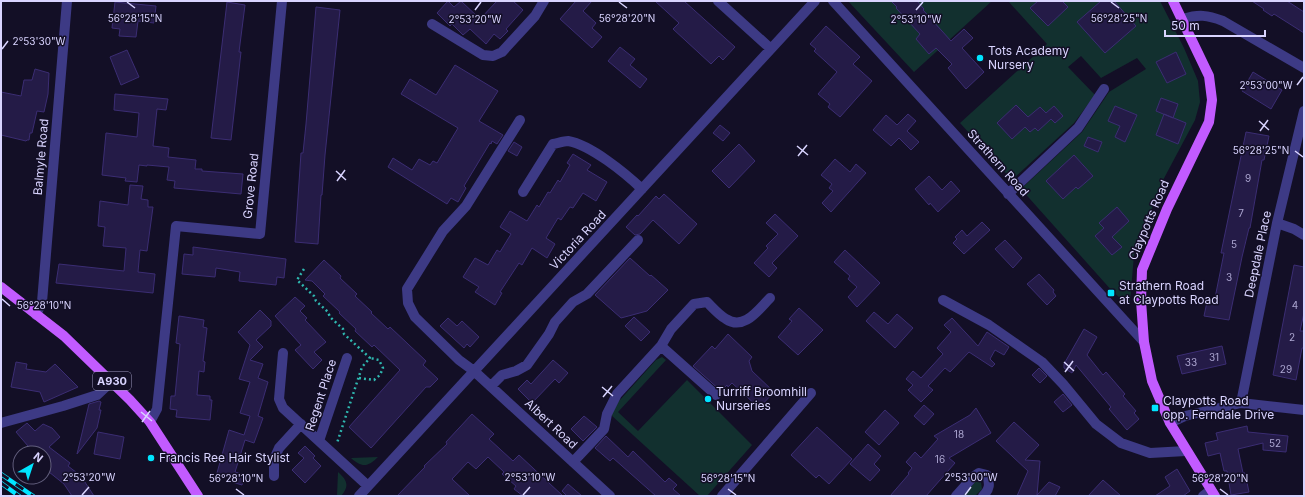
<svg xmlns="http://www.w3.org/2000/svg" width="1305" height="497" viewBox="0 0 1305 497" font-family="Inter,sans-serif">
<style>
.green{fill:#12302f}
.building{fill:#241b47;stroke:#3b2d73}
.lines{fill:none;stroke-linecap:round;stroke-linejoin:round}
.path{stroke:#2fb8b0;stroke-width:2.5;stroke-dasharray:2 3;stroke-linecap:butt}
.minor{stroke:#3d3a85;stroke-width:10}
.major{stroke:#c25bff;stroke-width:10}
.rail-casing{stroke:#00e5ff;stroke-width:4.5}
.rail{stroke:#130f26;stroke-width:3;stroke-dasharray:9;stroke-linecap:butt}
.ticks{fill:none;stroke:#d9d4ff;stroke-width:1.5}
.poi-dot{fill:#00e5ff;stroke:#130f26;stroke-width:1.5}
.labels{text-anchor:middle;stroke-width:3;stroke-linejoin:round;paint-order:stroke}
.number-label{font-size:10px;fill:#aca6d1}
.shield{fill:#130f26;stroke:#9e99be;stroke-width:1}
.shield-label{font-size:11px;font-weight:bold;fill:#d9d4ff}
.poi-label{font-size:12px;fill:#d9d4ff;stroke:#130f26;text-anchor:start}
.street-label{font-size:12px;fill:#d9d4ff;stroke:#130f26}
.ticks-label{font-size:10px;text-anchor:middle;fill:#d9d4ff;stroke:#130f26;stroke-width:3;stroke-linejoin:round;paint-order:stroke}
</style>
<rect width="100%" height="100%" fill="#130f26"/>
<path class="green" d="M848,1h144l-78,71z
M1008,1h152l24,47 14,33 2,21 -5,18 -33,62 -28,73 -4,47 -4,1 -13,-11 -92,-103 61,-57 27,-40 37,-23 -9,-11 -36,20 -20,-22 -13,11 27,28 -21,28 -62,57 -52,-57 87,-79z
M662,357l4,3 -48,52 20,19 49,-51 65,65 -45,51h-7l-89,-81 8,-14 37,-41z
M378,457c-10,10 -16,11 -27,1z
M338,472c9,8 12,14 3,24h-4z
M974,482h7l1,7 -7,7h-13z"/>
<path class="building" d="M448,1l6,6 7,-6 19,18 17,-18h16l10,9 -17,19 2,2 -8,8 -6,-5 -8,10 -16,-15 -7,6 -11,-11 -2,2 -13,-13z
M576,1h16l-9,10 13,12 -4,5 10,9 -10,11 -32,-29z
M655,1h29l51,46 -12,13 -4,-4 -8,8 -38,-35 6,-6z
M891,1h26l7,8 -1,1 28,31 13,-12 9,9 -11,10 22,24 -18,17 -18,-21 4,-4 -16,-16 -7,6 -13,-15 4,-5 -24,-26 1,-1z
M1038,1h24l6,6 -20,19 -18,-18z
M1101,1h13l22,25 -31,27 -28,-31z
M1252,1h35l17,11v21l-30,-19 -2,2 -9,-6 1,-1z
M115,2l41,4 -2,17 -16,-2 -2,16 -17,-1 1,-7 -8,-1z
M227,2l18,3 -6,47h2l-10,88 -20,-2z
M316,7l24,3 -15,145 -3,40h-1l-3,49 -23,-2 6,-89h2l3,-29z
M826,26l34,31 -7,7 19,17 -32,36 -12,-10 2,-3 -12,-10 19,-22 -23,-21 2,-2 -6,-5z
M620,47l15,12 -5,6 17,14 -7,9 -32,-27z
M127,50l12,27 -18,8 -11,-28z
M1176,52l10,22 -19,9 -11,-21z
M455,65l43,26 -19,30 24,14 -6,9 -5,-3 -1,3 -1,-1 -26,43 2,2 -8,14 -7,-4 -4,6 -59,-37 5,-9 19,12 7,-11 11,6 3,-4 4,2 21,-35 -57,-34 9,-15 26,16z
M35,69l14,4 -1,21 -4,18 -7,-1 -5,22h-2l-1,7h-2l-1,1 -25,-6v-43l20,4 3,-16h8z
M1253,72l29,18 -11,19 -29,-18z
M115,94l53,5 -2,11 -9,-1 -4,37 16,2 -1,9 28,3 -1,9h7v2l41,3 -2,20 -67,-6 1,-7 -8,-1 2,-13 -22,-2v1l-8,-1 -2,17 -12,-1 1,-3 -24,-3 4,-42 31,4 2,-24 -25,-3z
M1161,98l17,6 -5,14 -17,-7z
M1016,105l12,12 12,-10 6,6 8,-7 9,10 -8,7 -4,-4 -13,12 -3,-3 -5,4 -5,-5 -13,12 -15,-16z
M1115,106l22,9 -12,27 -10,-5 5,-11 -12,-5z
M908,114l8,7 -9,10 12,11 -8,8 -12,-12 -8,8 -18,-16 13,-15 11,10z
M1164,114l22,9 -8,21 -22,-9z
M720,125l10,8 -7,8 -10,-8z
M1246,132l23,4 -5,24h-2l-12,68h-1l-7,29 -13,63 -25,-4 3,-14 7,1 10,-50h-3z
M1088,137l14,5 -4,10 -14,-6z
M514,142l8,5 -5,9 -9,-5z
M739,144l16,17 -26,27 -17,-17z
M573,154l18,11 -4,5 20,12 -11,19 -13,-8 -10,15 -3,-1 -9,13 -3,-2 -12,20 9,6 -8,14 -15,-10 -10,17 -3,-2 -19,29 2,1 -7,12 -20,-13 4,-5 -16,-10 12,-19 13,7 9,-15 3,2 11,-18 -11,-7 10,-16 17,10 10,-16 2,2 9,-15 2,1 8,-13 2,2 10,-17 -3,-2z
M1074,155l19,21 -15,13 -2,-2 -13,12 -17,-18z
M835,159l15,13 6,-8 10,9 -35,39 -9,-9 11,-12 -4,-3 3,-4 -11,-9z
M929,176l13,14 9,-9 9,10 -22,21 -8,-9 -1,2 -14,-16z
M130,185l13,1 -2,13 7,1v7h5l-6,44 -7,-1 -2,22 17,2 -2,19 -97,-10 3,-19 65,7 2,-23 -23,-2 2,-19 -7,-1 2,-25 28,4z
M664,194l33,30 -18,20 -26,-24 -13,14 -5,1 -9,-8 11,-12 1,1 18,-20 3,3z
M1117,207l12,14 -17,16 10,10 -10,8 -17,-19 9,-8 -5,-5z
M775,214l23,22 -26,27 5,5 -8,9 -15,-14 14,-15 -2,-2 12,-12 -12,-11z
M982,222l8,8 -26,24 -11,-11 4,-4 -2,-2 7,-7 5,6z
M1005,240l17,18 -9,10 -18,-19z
M193,247l93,12 -2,19 -7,-1 -1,8 -37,-4 1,-9 -24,-4 -1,9 -33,-3 2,-20 9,1z
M845,250l35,33 -23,24 -9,-10 9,-10 -9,-8 2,-3 -16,-14z
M630,258l20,18 1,-1 17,15 -21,21 -26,7 -26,-23z
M324,260l17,16 -1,2 17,16 -2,2 17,16 -1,1 17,16 2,-2 36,34 -3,4 15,14 -8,8h-4l-55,61 -22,-21 51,-57 -26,-25 -2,2 -17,-16 1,-2 -17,-16 1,-1 -17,-16 2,-2 -13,-13 -7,-1z
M1294,265l10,2v46l-4,18h4v17h-2l-6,32 -23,-5z
M1039,274l15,16 -1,2 3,4 -9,9 -20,-21z
M295,297l10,9 -5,5 7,7 -2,2 21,22 -12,10 8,8 -9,9 -18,-19 6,-5 -26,-29z
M799,308l24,22 -25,25 -20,-18 14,-16 -3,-2z
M260,310l11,11v5l-15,14 7,7 -13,13 13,4 -5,14 10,4 -10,34 5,2 -9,25 -9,-3 -10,32 10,3 -3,10 -10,-3 1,-4 -16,-5 12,-43 15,5 6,-19 -10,-3 10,-31 -11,-3 11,-34 -12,-13z
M874,312l14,12 9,-10 16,14 -18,20 -29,-27z
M179,316l25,4 -1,7 4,1 -4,33 2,1 -1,10 -5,-1 -2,24 13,1v4h2l-2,20 -34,-3 1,-7 -7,-1 1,-13h4l5,-52 -4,-1z
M634,317l16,15 -9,9 -16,-15z
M448,318l9,8 5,-5 17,16 -9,10 -3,-3 -3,4 -24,-22z
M952,318l26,28 9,-14 22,15 -5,8 -9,-5 -5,9 5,5 -3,3 -23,-15 -19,20 -5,-4 -17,18 5,4 -12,12 -13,-12 5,-5 -7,-6 7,-8 8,7 22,-24 -6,-6 14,-16 -7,-7z
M1084,329l13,8 -10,18 16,20 3,-3 19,22 -2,2 13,15 -2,2 5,6 -12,11 -18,-21 2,-2 -35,-42 -4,8 -8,-5v-4z
M728,334l24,23 -3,4 3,10 22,21 -15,16 -27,-25 -4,4 -1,-2 -6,6 -28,-25 19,-20 3,3z
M1222,346l4,18 -44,10 -5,-18z
M553,360l15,13 -9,10 -4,-4 -23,24 -14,-14 9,-9 4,4z
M16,362l11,2 -1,5 20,3 9,-8 23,23 -34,15 -4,-10 -29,-5z
M1039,368l8,8 -7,7 -8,-8z
M1063,394l9,11 -9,7 -9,-10z
M99,401l2,1 -2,8h2l-4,18 -20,26 12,-50z
M924,405l10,9 -10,11 -10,-9z
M976,408l15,25 -42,25 6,5 -29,33h-36l19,-22 -1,-1 4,-5 -6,-6 9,-10 6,6 17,-19 -4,-3 36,-21z
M885,410l14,13 -20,22 -14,-13z
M472,414l22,20 -5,5 24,22 6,-6 44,41h-40l-9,-7 2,-3 -14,-12 2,-2 -16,-15 -12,12 -8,-7 -16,17 18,17h-73l28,-29 -1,-1 23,-22 -1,-2z
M584,416l13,11 -14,14 -12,-12z
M1014,422l25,23 -14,15 15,1 -3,34 12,-13 11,5 -5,9h-38l11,-25 -32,-30z
M27,423l8,8 8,-7 9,4 8,9 -11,10 21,16 -2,3 13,10 13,20h-22l-8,-12 -20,-16v-15h-10l-18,-21z
M1247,426l1,6 40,4 -2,16 -23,-2v-7l-25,6 5,24h2l4,19 -18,3 -4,-24h-3l-4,-18 -12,3 -3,-13 13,-3 -2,-7z
M817,427l35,32 -23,25 -10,-9 -3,3 -25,-23z
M98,432l26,5 -4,22 -26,-5z
M606,436l22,21 5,-6 32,31 4,-4 8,7 -4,4 8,7h-25l-43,-38 -3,3 -15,-13z
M868,444l13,12 -7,8 6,6 -10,11 -20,-17z
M305,446l10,10 -2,2 8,8 -16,17 -13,-13 12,-12 -6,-5z
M1177,469l13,22 -7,5h-28l15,-10 -5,-9z
M1103,480l18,16h-33z
M568,484l14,12h-15l-5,-5z"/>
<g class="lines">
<path class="path" d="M304,269l-7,11 17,16 2,5 12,11 2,5 13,12 1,5 26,24 -8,9 -25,76
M359,378l15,2 6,-5 3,-7 -4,-8 -9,-2"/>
<path class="minor" d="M718,1l53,48
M833,1l311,341
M1183,19c16,-5 24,-4 40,2l81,47
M432,24l51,31 10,1 9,-4 33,-36 9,-15
M520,120l-54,86 -23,25 -36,58 1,14 7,14 44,43 15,11 136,125
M523,192l30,-48c5,-1 11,-3 15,-3 23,4 57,32 74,48
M1008,194l70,-66 26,-39
M1277,223l17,6 10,6
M943,300l46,25 53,37 21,22 33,40 25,19 29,10 36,-2
M36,315l6,-13 25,-301
M661,346l55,49
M283,353l-4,46 4,9 85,78
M491,386l11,-11 14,-4 11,-6 22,-31 6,-12 18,-20 14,-8 51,-54
M1241,403l36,-180 27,-112
M150,422l7,-13 19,-183 84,8 22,-233
M1,423l62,-17 34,-11 15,-14
M1170,423l15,-7 56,-13 63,7
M319,441l28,-83
M573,462l31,-33 3,-15 10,-20 44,-48 10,-17 23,-25 13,-2c6,6 12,13 19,17 18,12 32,-9 44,-21
M274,476v-17l5,-11 22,-24
M359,496l456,-495
M722,496l89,-103
M956,496l17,-19 6,-4 8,2c3,9 3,14 -4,21
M1203,496l8,-6"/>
<path class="major" d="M1173,1l36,75 3,24 -3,22 -42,87 -25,61 -1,31 3,41 8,39 18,42 45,73
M1,287l63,49 66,64 20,22 48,74"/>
<defs>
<path id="rail" d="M1,474l32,22
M1,483l18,13"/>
</defs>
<use href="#rail" class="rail-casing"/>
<use href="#rail" class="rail"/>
</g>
<path class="ticks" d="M127,2l8,6M619,2l8,6M1111,2l8,6M475,10l6,-8M916,10l7,-8M2,49l6,-8M1297,85l6,-8M1259,121l10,9M1260,131l8,-11M797,146l11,9M1295,151l8,6M798,156l9,-11M336,171l10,9M337,181l8,-11M2,299l8,7M1064,362l10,9M1065,372l8,-11M602,387l11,9M603,397l9,-11M141,412l11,9M142,422l8,-11M236,489l8,6M728,489l8,6M1220,489l8,6M82,495l7,-8M523,495l7,-8M965,495l6,-8"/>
<g class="poi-dot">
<circle cx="980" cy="58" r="4"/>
<rect x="1107" y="289" width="8" height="8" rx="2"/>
<circle cx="708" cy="399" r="4"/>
<rect x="1151" y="404" width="8" height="8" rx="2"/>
<circle cx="151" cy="458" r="4"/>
</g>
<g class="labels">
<g class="number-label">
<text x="1248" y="182">9</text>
<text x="1241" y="217">7</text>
<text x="1234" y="248">5</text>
<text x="1229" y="281">3</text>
<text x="1295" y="309">4</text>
<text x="1292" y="341">2</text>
<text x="1214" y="361">31</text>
<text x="1191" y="366">33</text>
<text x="1286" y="373">29</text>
<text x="959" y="438">18</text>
<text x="1275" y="447">52</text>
<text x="940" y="463">16</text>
</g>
<rect class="shield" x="93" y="372" width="38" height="18" rx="3"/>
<g class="shield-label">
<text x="112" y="385">A930</text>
</g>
<g class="poi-label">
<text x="988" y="55">Tots Academy<tspan x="988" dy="14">Nursery</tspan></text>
<text x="1119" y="290">Strathern Road<tspan x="1119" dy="14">at Claypotts Road</tspan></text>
<text x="716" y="396">Turriff Broomhill<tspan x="716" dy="14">Nurseries</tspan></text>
<text x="1163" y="405">Claypotts Road<tspan x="1163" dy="14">opp. Ferndale Drive</tspan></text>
<text x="159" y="462">Francis Ree Hair Stylist</text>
</g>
<g class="street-label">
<text transform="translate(41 157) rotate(-85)" y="4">Balmyle Road</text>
<text transform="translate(998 163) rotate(48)" y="4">Strathern Road</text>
<text transform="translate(251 186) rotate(-84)" y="4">Grove Road</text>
<text transform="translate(1149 220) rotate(-67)" y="4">Claypotts Road</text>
<text transform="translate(578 240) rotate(-47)" y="4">Victoria Road</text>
<text transform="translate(1258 254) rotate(-78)" y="4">Deepdale Place</text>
<text transform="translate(321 395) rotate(-72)" y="4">Regent Place</text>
<text transform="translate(551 424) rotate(43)" y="4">Albert Road</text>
</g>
</g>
<g class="ticks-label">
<text x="135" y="22">56°28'15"N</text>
<text x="627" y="22">56°28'20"N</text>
<text x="1119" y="22">56°28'25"N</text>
<text x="475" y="23">2°53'20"W</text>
<text x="916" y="23">2°53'10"W</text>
<text x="39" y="45">2°53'30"W</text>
<text x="1266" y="89">2°53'00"W</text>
<text x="1261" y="154">56°28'25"N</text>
<text x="44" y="309">56°28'10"N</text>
<text x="89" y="481">2°53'20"W</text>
<text x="530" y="481">2°53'10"W</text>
<text x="971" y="481">2°53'00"W</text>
<text x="236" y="482">56°28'10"N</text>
<text x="728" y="482">56°28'15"N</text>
<text x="1220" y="482">56°28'20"N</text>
</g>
<rect width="1305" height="497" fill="none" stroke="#d9d4ff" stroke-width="4"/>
<g transform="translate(32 465) rotate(39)"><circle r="19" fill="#130f26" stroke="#625e7d"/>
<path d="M0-3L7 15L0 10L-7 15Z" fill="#00e5ff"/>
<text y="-6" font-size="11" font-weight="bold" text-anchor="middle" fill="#d9d4ff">N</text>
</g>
<path d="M1165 30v6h100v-6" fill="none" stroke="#d9d4ff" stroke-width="2"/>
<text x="1171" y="30" font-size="12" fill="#d9d4ff" stroke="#130f26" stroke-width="3" paint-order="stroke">50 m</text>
</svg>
